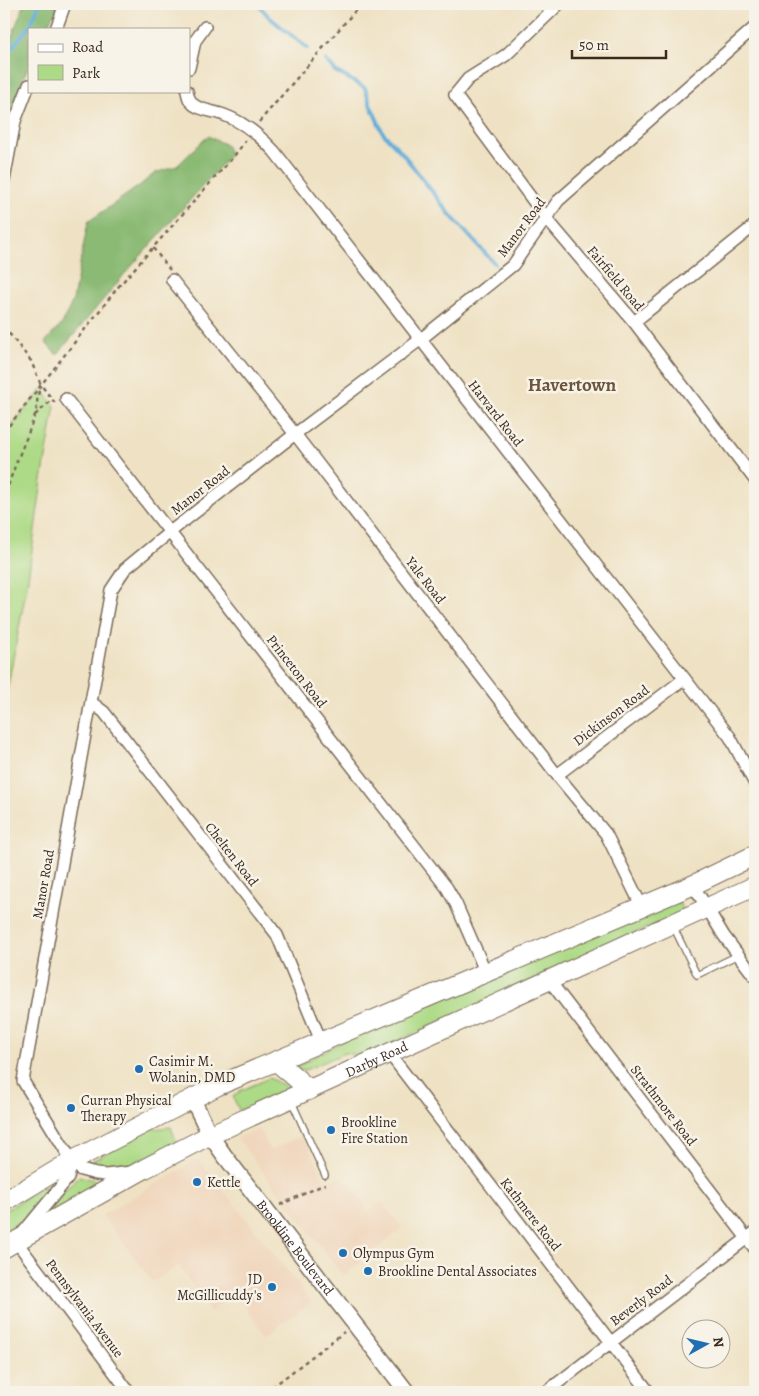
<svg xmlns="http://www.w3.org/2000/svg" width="759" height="1396" viewBox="0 0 759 1396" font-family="Alegreya,serif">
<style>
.built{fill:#f0d6bc}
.green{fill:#adda86;stroke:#748252}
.forest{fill:#8aba73;stroke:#627248}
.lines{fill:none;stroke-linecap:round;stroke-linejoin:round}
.stream{stroke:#5eacd8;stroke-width:4}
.service-casing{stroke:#7a6a58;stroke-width:8}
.minor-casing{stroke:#7a6a58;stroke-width:14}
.tertiary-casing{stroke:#7a6a58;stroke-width:18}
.primary-casing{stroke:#7a6a58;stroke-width:21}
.path{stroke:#7a6a58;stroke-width:2.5;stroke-dasharray:4 4;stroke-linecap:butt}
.service{stroke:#fff;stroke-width:5.5}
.minor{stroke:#fff;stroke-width:11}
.tertiary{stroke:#fff;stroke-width:15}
.primary{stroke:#fff;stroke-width:19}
.poi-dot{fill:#1f6fb2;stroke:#f7f3e8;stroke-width:2}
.labels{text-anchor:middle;stroke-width:5;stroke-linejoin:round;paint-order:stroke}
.street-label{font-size:14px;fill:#3b2a1e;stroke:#f7f3e8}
.poi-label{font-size:14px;fill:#3b2a1e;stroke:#f7f3e8;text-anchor:start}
.district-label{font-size:19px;font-weight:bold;fill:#6d543a;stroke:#f7f3e8}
</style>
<rect width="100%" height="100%" fill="#f7f3e8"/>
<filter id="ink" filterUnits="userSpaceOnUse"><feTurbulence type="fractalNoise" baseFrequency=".02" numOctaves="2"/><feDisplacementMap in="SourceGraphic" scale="10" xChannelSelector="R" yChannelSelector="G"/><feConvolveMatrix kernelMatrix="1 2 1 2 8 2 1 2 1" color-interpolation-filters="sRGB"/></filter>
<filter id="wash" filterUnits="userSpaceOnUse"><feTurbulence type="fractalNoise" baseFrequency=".0096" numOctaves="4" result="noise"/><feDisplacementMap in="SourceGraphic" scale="20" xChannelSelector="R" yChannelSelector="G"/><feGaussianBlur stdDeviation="1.12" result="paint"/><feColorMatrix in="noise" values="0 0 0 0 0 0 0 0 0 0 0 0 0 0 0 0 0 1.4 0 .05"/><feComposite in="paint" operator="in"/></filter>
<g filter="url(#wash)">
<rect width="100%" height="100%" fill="#efe2c4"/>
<path class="built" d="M259,1129l11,21 34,-15 21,47 18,-6 26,35 13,-10 20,27 -59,48 -106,-138z
M199,1159l113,143 -46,33 -32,-42 -24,19 -31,-47 -26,17 -51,-67z"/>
<path class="green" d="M42,389l13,17 -13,74 -15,106 -23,120v-271z
M677,900l7,11 -320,145 -19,-3 -42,18 -5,-2v-3l52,-29z
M269,1078l20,10v1l-23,12 -27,9 -6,-13 7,-6z
M171,1127l6,16 -61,28 -34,-5 70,-37z
M79,1176l23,6 -61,36v-3z
M59,1178l2,2 -57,57v-26z"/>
<path class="forest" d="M24,4h33l-1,6 -11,19h-16v35l-24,61 -1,-73 6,-11z
M208,136l18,9 4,10 -107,121 -66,79 -12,-13 17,-18 11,-24 15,-78 51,-36 16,-13 22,-7z"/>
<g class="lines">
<path class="stream" d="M258,4l11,13 38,31
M4,57l27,-33 8,-20
M326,60l9,11 30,17 5,16 13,29 20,21 49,63 43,47"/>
</g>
</g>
<g filter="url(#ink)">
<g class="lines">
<defs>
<path id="service" d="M673,926l24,49 41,-20
M291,1100l34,75"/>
<path id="minor" d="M559,4l-53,51 -38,24 -13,16 91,123 88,104 121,158
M56,29l9,-25
M189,68l6,-27 10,-14
M187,91c1,6 2,10 7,14 9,6 20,6 30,10 20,7 36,21 50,36l456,586 25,47
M4,180l11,-59 14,-36
M172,280l123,154 262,341 49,59 36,73
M634,322l121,-97
M66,399l381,489 9,16 30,69
M91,702l13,10 173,223 44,106
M557,775l127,-96
M693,885l31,51 31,41
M549,980l206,269
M389,1053l260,339
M72,1161l-4,17 -52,63 113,151
M131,1172l-25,3 -10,-1 -15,-4 -9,-9 -49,-80 88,-491 14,-21 45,-37 125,-98 126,-95 92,-74 45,-64 197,-174
M546,1392l209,-160"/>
<g id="tertiary">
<path id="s1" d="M192,1098l18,37 14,20 183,237"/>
</g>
<g id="primary">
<path d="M276,1061l34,29"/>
<path d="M4,1202l68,-41 145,-75 476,-201 62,-30"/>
<path id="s2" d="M4,1248l140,-79 66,-34 545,-249"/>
</g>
</defs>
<use href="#service" class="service-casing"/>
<use href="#minor" class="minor-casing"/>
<use href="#tertiary" class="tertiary-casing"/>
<use href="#primary" class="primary-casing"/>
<path class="path" d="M259,122l102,-118
M153,248l17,22
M4,327l27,34 10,24 14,18
M35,415l17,-15
M4,432l115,-146 115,-130 12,-16
M4,501c7,-30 21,-57 31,-86 3,-9 1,-17 5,-26
M280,1205l45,-21
M266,1392l78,-60"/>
<use href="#service" class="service"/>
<use href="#minor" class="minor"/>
<use href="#tertiary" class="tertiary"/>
<use href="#primary" class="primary"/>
</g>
</g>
<g class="poi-dot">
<circle cx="139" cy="1069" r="5"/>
<circle cx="71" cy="1108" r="5"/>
<circle cx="331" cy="1130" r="5"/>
<circle cx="197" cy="1182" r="5"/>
<circle cx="343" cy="1253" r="5"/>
<circle cx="368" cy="1271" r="5"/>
<circle cx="272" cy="1287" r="5"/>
</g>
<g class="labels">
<g class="street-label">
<text transform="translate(521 227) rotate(-53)" y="5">Manor Road</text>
<text transform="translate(616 278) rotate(50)" y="5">Fairfield Road</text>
<text transform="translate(496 413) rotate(52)" y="5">Harvard Road</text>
<text transform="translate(200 490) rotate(-38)" y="5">Manor Road</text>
<text transform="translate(426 580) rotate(52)" y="5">Yale Road</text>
<text transform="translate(297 671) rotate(52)" y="5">Princeton Road</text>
<text transform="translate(611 715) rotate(-37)" y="5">Dickinson Road</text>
<text transform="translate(232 854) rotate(52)" y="5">Chelten Road</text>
<text transform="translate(43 884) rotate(-80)" y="5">Manor Road</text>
<text dy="5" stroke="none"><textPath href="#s2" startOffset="418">Darby Road</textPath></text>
<text transform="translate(664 1105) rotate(52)" y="5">Strathmore Road</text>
<text transform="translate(531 1214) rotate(52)" y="5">Kathmere Road</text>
<text dy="5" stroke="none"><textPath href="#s1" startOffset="182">Brookline Boulevard</textPath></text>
<text transform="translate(641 1300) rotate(-37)" y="5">Beverly Road</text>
<text transform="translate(85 1308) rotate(53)" y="5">Pennsylvania Avenue</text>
</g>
<g class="poi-label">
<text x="149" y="1066">Casimir M.<tspan x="149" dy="16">Wolanin, DMD</tspan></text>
<text x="81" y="1105">Curran Physical<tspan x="81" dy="16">Therapy</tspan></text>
<text x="341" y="1127">Brookline<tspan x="341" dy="16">Fire Station</tspan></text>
<text x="207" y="1187">Kettle</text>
<text x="353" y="1258">Olympus Gym</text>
<text x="378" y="1276">Brookline Dental Associates</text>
<text x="262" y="1284" text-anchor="end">JD<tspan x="262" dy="16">McGillicuddy's</tspan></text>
</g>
<g class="district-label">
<text x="572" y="391">Havertown</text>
</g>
</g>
<rect width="759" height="1396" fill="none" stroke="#f7f3e8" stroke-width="20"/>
<rect x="28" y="28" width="162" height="65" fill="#f7f3e8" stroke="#aca397"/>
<rect x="38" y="44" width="25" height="8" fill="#ffffff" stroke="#aca397"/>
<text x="72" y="52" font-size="15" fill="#3b2a1e">Road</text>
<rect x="38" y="65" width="25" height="15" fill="#adda86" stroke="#aca397"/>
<text x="72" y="78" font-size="15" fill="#3b2a1e">Park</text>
<g transform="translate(706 1344) rotate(82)"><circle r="24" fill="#f7f3e8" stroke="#aca397"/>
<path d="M0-4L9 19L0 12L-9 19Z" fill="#1f6fb2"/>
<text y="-8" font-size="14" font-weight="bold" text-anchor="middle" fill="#3b2a1e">N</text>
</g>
<path d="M572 50v8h94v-8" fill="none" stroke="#3b2a1e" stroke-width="2.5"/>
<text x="579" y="50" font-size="15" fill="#3b2a1e" stroke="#f7f3e8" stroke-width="4" paint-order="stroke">50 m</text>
</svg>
